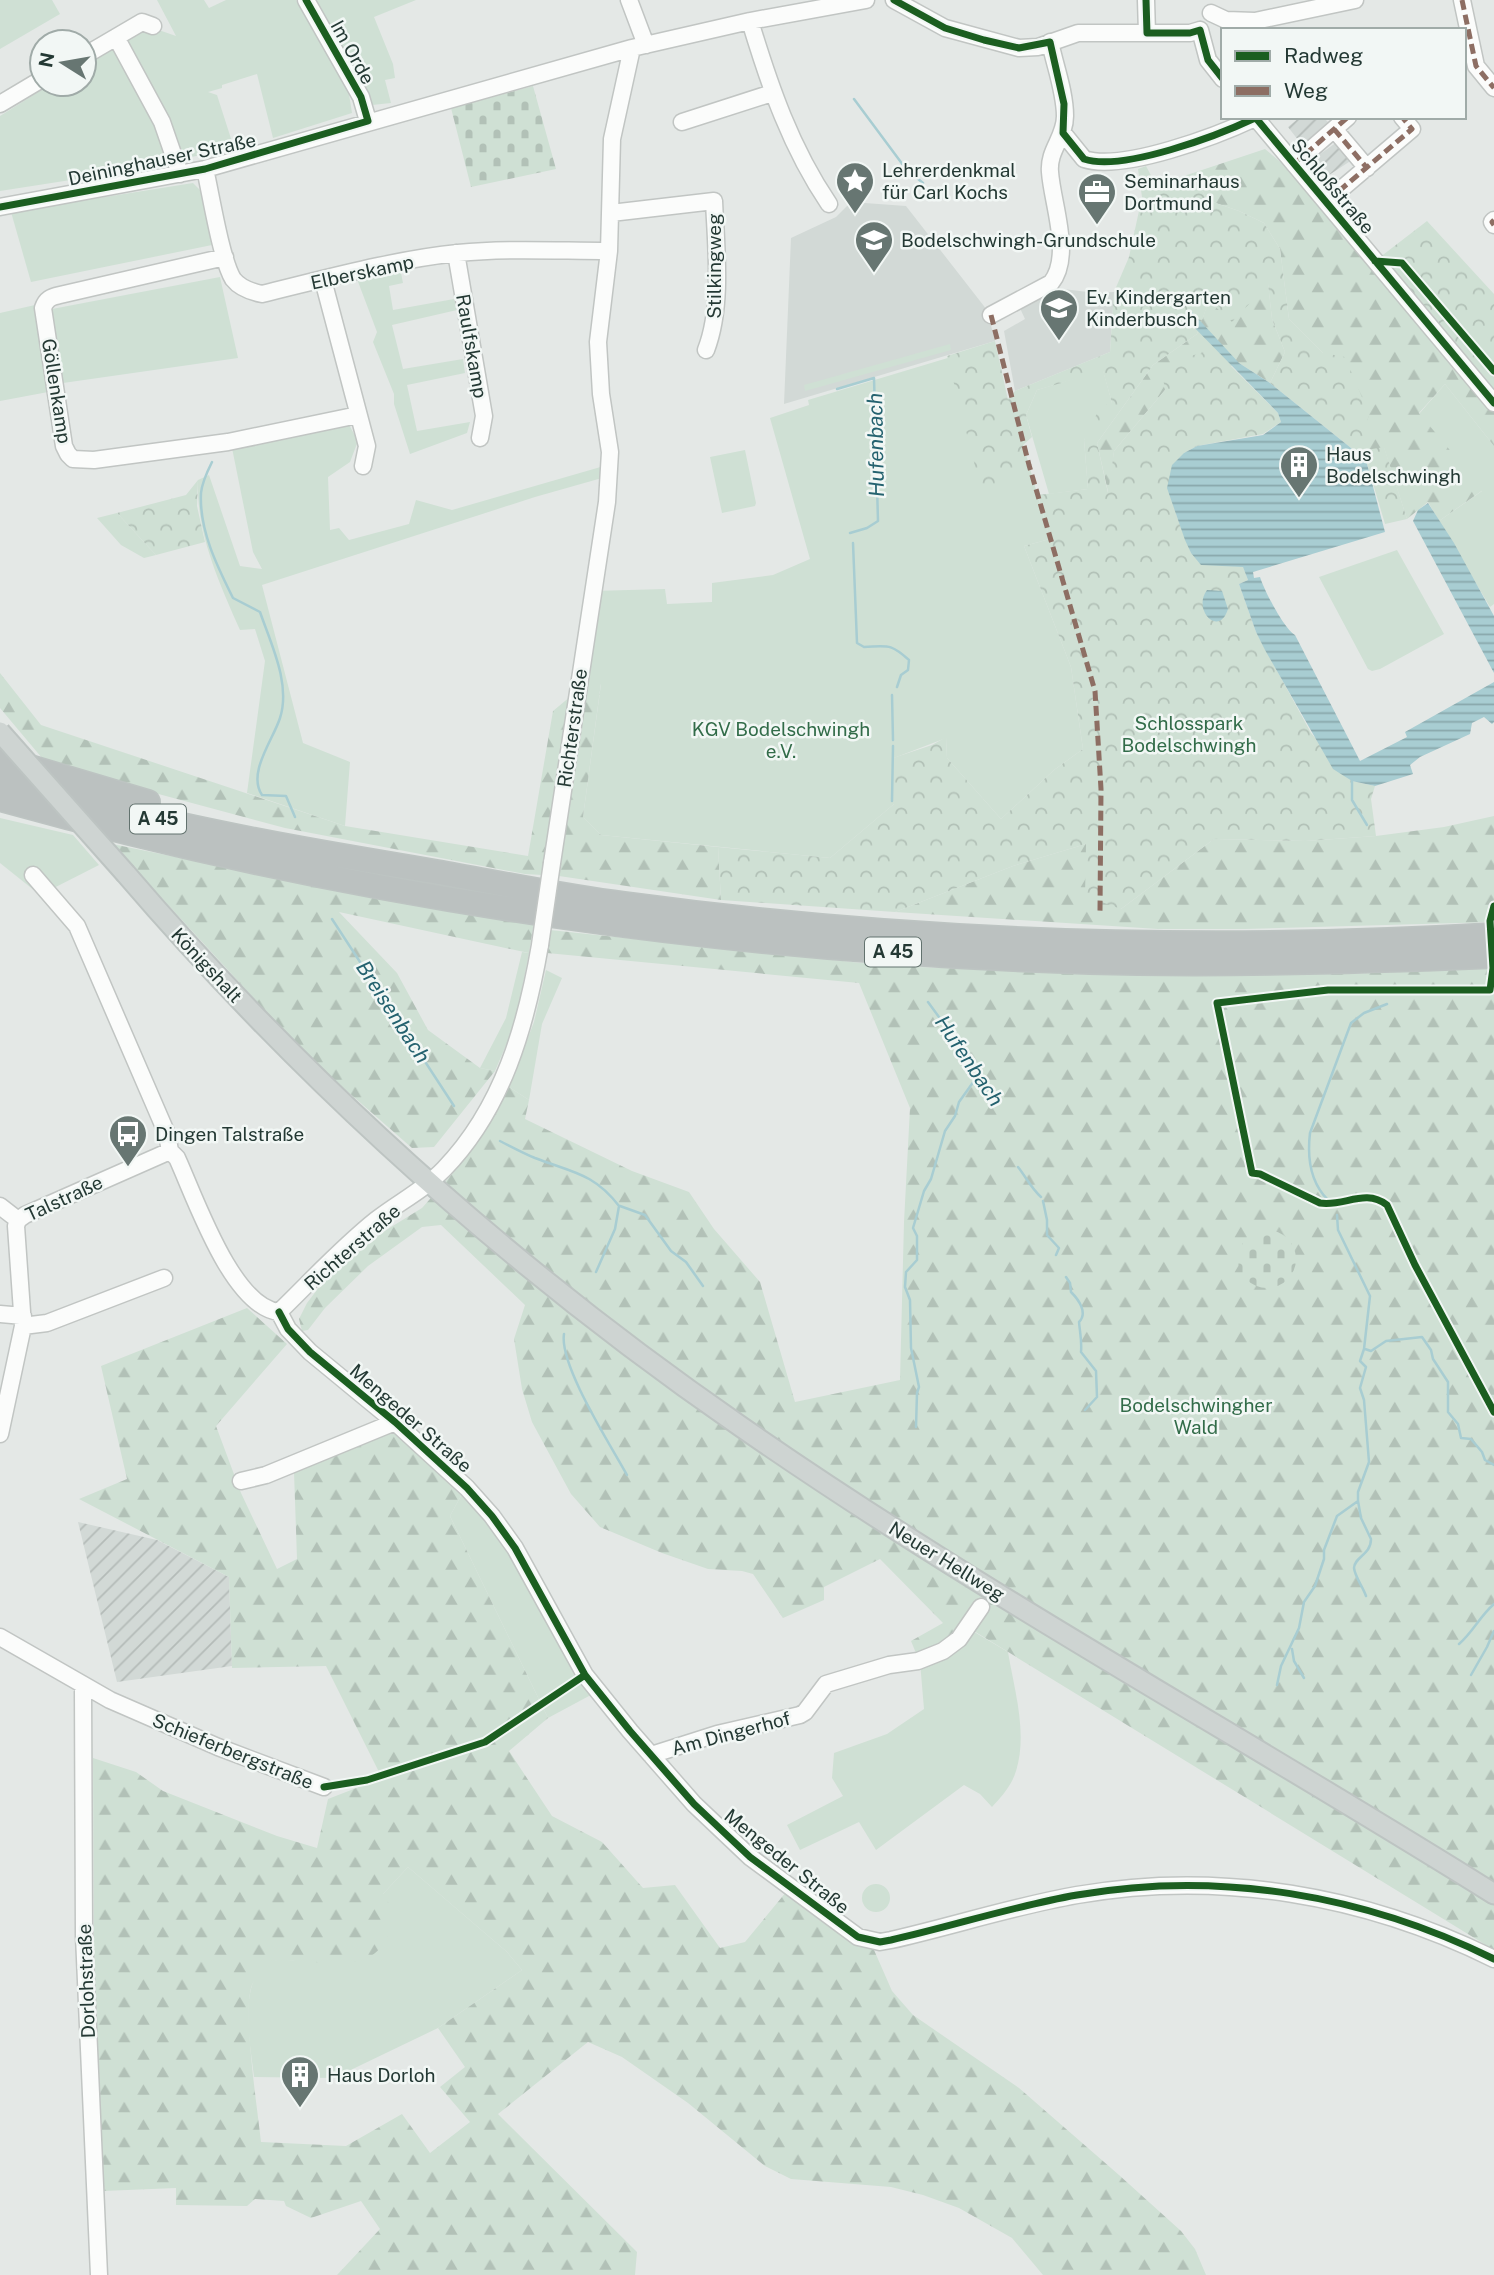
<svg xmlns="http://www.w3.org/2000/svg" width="1494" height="2275" viewBox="0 0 1494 2275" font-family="'Public Sans',sans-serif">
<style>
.built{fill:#d2d9d6}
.industrial{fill:url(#industrial-furrows)}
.green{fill:#cfe0d4}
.forest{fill:url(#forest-firs);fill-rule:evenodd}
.cemetery{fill:url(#cemetery-stones)}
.park{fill:url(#park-crowns)}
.water{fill:url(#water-rules)}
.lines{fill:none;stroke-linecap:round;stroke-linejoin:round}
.stream{stroke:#a8cdd2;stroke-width:2.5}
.minor-casing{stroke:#c1c5c3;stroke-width:19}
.major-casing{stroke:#bdc4c2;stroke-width:23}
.highway-casing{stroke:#bdc4c2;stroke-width:26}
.minor{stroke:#fbfcfb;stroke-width:16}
.major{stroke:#ced4d2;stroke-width:19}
.highway{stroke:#bbc1c0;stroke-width:23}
.minor-bridge-casing{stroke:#c1c5c3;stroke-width:19;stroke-linecap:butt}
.major-bridge-casing{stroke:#bdc4c2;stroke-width:23;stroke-linecap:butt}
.minor-bridge{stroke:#fbfcfb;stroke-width:16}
.major-bridge{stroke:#ced4d2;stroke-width:19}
.quiet{stroke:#8d6e63;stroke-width:5;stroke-dasharray:10 5;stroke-linecap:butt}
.cycleway-casing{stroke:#f2f7f5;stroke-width:11}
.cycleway{stroke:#1b5e20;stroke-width:7}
.labels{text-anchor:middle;stroke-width:5;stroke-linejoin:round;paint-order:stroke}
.shield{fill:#f2f7f5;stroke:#62726e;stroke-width:2}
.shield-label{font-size:18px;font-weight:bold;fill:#243934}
.street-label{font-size:19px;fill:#243934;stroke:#f2f7f5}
.poi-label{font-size:19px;fill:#243934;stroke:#f2f7f5;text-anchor:start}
.park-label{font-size:19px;fill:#326c49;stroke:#f2f7f5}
.water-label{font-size:21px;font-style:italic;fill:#24626f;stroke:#f2f7f5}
</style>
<defs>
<pattern id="industrial-furrows" width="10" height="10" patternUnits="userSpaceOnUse" patternTransform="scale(1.75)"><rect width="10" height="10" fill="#d2d9d6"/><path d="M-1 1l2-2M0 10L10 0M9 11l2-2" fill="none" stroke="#b4bbb8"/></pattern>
<pattern id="forest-firs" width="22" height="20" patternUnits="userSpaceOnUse" patternTransform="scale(1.75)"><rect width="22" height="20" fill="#cfe0d4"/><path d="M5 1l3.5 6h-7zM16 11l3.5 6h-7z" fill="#b2c1b7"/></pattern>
<pattern id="cemetery-stones" width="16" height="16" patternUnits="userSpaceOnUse" patternTransform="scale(1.75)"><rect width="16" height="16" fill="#cfe0d4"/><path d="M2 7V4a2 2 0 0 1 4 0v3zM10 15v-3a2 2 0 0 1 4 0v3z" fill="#b2c1b7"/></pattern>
<pattern id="park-crowns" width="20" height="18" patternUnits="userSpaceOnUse" patternTransform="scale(1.75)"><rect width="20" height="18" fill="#cfe0d4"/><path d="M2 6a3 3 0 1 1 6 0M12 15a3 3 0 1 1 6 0" fill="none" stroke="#b2c1b7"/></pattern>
<pattern id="water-rules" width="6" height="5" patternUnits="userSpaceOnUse" patternTransform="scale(1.75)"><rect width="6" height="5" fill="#a8cdd2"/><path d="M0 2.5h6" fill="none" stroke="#89a7ab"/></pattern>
</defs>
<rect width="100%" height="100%" fill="#e4e8e6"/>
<path class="built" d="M851,202l55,4 81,104 8,31 -211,63 7,-166 45,-21z
M1053,288l5,6 5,-5 33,4 18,-1 -4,60 -95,39 -11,-60 21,-12 -7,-15z"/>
<path class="industrial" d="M1300,117h23l5,5 -26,23 -14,-18z
M1337,142l15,18 -29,19 -14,-17z
M78,1522l79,18 72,37 3,89 -115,16z"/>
<path class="green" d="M0,0h52l8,14 -60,35z
M157,0h47l5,8 17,-8h70l52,88 4,25 -79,25 -16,-64 -35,11v3l-14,4 9,3 17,53 -52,11 -55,-119 23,-13 26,9z
M316,0h100l-42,17 19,47 2,14 -10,2 6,23 -19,2z
M113,45l47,89 7,31 -167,26v-75l51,-32h33v-21z
M193,183l8,8 11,54 -181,37 -20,-70z
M400,268l3,15 -14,3 4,24 61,-11 3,11 -65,15 11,44 60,-10 2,14 -58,12 10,46 53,-9 -3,11 -57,21 -16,-50v-10l-21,-52 4,-10 -20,-53z
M220,277l18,81 -175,25 -11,-74z
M35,305l13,87 -48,9v-88z
M950,344l1,6 -146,41 -1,-6z
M961,354l43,45 6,-1 40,141 -26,7 47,121 12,82 -29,21 -53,49 -54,-61 -1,-20 -52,20v46l-64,54 -229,-23 -18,-18 18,-133 -24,7 16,-100 72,-2 2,15 45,-2v-19l61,-8 37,-16 -40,-141 39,-13 -1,-5z
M1103,370l9,33 -28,37 4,49 -39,5 -23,-79 11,-25z
M1445,384l49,62v158l-4,3 -51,-86 43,-30 -63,-77z
M348,423l10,18 -8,21 -22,15 2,53 9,-2 10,12 60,-16 7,-24 36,10 152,-44 5,10 -74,21 -273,88 41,158 47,19 -5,64 -98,-33 18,-132 -10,-32 -15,1c-21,-48 -44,-97 -42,-150l11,-5 31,91 22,3 -9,-17 -21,-104z
M745,450l11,53 -1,3 -33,7 -12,-56z
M117,513l39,42 -12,3 -23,-13 -24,-27z
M1397,550l47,84 -64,35 -8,2 -4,-2 -49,-92z
M0,818l73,17 26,30 -59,30 -40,-32z
M522,952l7,1 -14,71 -20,47 -15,-3 26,-50z
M546,970l16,8 -20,46 -13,76 -20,-13 25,-65z
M462,1494l39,47 101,148 -54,29 -98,-202z
M971,1630l37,22c6,37 20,81 8,119 -4,14 -14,25 -24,36l-12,-13 -16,-9 -88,65 -17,-28 -59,28 -13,-25 56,-29 -11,-18 2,-25 53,-19 37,-25 -4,-47z
M408,1867l99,85 15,18 -84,58 -104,50 -80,-1c-3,-30 -20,-108 23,-117 8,-1 20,1 28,1l78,-67z
M862 1898a14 14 0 1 1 28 0a14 14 0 1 1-28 0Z"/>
<path class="forest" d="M1265,149l31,26 198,233v38l-49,-62 -26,29 64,77 -44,31 -11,-19 -21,17 -23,-71 -24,4 -37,-99 -34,-34 -9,-70 -16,-26 -25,-12 -32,-11 -14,-27z
M1268,283l4,36 13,33 -15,31 -31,-20 -74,27 -51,61 -5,45 -12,-53 56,-78 44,-31 12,-34z
M0,673l41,52 304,101 183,30 25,-145 24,-20 24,-8 -18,134 18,18 117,12 3,53 -162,-24 -34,-2 -240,-46 -238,-64 -47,-56z
M1494,816v106l-249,7h-87l-263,-17 118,-46 73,-22 35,65 93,-70 92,2 70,-5 68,-9z
M112,844l246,50 176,28 -5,31 -190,-41 58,61 31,57 52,38 15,3 -61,76 -22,1 -105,-92z
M550,930l340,36 216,8h239l149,-6v982l-530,-325 -7,10 -39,23 -7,-17 32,-18 -63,-64 -56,28v13l-41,18 -30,-44 -11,-3 -34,-2 -46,-16 -62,-26 -29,-33 -39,-72 -10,-33 -8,-50 11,-34 -84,-80 -19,2 -54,39 -43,42 -17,22 -6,1 -3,-12 8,-16 16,-21 60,-50 39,-24 38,-43 49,-78 20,13 -4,19 107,52 57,21 25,37 46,53 35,120 105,-22 4,-158 6,-114 -51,-125 -312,-30z
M247,1308l40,36 -71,82 25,67 36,76 20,-10 -3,-87 102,-43 66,65 -12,22 98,202 -39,33 43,65 50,26 41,46 32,-3 45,63 25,-6 51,-62 71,54 25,57 21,24 106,73 100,87 62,56 14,18 11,26h-163l-31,-37 -53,-30 -36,-13 -32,-8 -100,-8 -26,-13 -77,-63 -66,-46 -34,-15 -90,72 139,138 -2,23h-298l43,-46 -19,-28 -50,17 -25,-12 -2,-5 -29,-2 -8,7 -71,-1v-17l-73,3 -9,-215 -1,-218 43,14 27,19 114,45 40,12 11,-49 54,-21 -56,-112 -94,2 -3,-91 -150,-78 48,-20 -26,-113zM408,1867l99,85 15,18 -84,58 27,39 -25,20 30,35 -40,31 -28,-39 -56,32 -85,-4c-3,-30 -20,-138 -8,-159 5,-9 12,-19 22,-22 6,-2 15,0 21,0 35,1 77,13 93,-28 7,-16 3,-26 -6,-39z"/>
<path class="cemetery" d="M533,86l23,83 -85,18 -20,-79z
M1238 1259a29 29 0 1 1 58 0a29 29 0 1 1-58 0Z"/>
<path class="park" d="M1146,166l10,19 37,-12 14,27 32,11 25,12 16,26 9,70 34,34 22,4 24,57 -9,37 24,-4 23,72 -22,5 -19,-64 -96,-77 15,-31 -13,-33 -4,-35 -36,38 -23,-21 -12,33 -44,31 -56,78 11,50 6,-42 51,-61 -4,-24 36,-12 23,1 58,58 3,9 -18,12 -66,12 -13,7 -8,61 15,39 52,13 5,14 -9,4 17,48 55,101 41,48 23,5 -4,13 5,37 -70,5 -92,-2 -93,70 -36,-13 1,-52 -73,22 -118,46 -174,-12 -3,-53 112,11 64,-54 -1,-46 39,-13 14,-8 1,21 54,61 53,-49 29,-21 -12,-82 -47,-121 26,-7 -12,-44 50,-6 -4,-49 16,-33 12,-4 -9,-32 -66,19 -11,25 6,22 -10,9c-1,29 -16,34 -41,44l-34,-134 48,-15 13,59 7,-9 95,-39 4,-60 15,-35 13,-60 -4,-28z
M1427,221l67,73v107l-119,-140z
M198,480l-1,26 8,36 -49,13 -39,-42 69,-18z"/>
<path class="water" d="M1192,312l47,51 31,20 96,77 19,72 -132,40 1,6 6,-1c4,13 24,52 35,58l65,126 47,-24 -2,-5 89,-50v40l-2,2 -8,-7 -12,6 -2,11 -50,23 -10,8 3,9 -38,12 -23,-5 -19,-12 -68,-119 -9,-18 -17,-48 9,-4 -5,-13 -42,-2 -10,-12 -6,-13 -18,-52 5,-23 12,-12 13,-7 66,-11 18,-13 -3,-9 -91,-93 2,-7z
M1428,503l26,40 40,73v57l-81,-152 5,-11z
M1207,590l15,1 6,18c-9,29 -36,1 -21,-19z"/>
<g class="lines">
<path class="stream" d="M854,99l52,70 17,14
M837,389l37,-11 4,143 -11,7 -17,5
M212,462c-5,10 -10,20 -11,31 -2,37 16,73 32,105l27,14c11,32 31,72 20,106 -7,22 -33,55 -18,77l24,1 9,21
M853,543l4,100 7,4c24,-1 26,-4 45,13l-1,10 -7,5 -4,12
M892,695l1,45
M1352,781v19l15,25
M892,801l1,-55
M332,919l122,187
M928,1002l27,37
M980,1076l8,15 9,4
M500,1141c12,6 23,12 35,17 36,14 59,15 84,48l-4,23 -19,43
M1018,1167c8,10 13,21 23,30
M1328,1200c-18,-18 -21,-42 -18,-67l41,-110 13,-10 23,-9
M1043,1201l4,19v15l12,13 -3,7
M620,1206l25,9 26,36 15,11 17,24
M1066,1277l4,6 1,9c8,8 17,21 8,30 1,11 3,19 2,30l15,19 1,26 -12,13
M564,1334c-5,31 46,110 63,141
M1365,1349l6,2 15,-10 36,-4 9,13 2,9 15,23v30l10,12 3,14 10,1 11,13 3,8 9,5
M916,1427l1,-34 2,-6 -8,-39 -1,-48 -5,-13 1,-15 11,-12v-24l-4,-8 11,-37 7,-12 14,-48 10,-15 4,-14 20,-28
M1358,1501l3,17 10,21c0,16 -17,18 -17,29 1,9 9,19 12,28
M1459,1644c14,-12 21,-28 35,-40
M1292,1649l2,12 10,17
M1471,1675l16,-28 7,-16
M1277,1685l4,-19 18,-38 5,-26 11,-16 9,-27v-9l13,-34 21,-15v-9l11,-30 -5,-62 -4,-12 6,-21 -6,-6 4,-12 6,-53 -32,-66 -1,-15"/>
<defs>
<path id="minor" d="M306,0l55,97 7,24
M629,0l17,45
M894,0l51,28 74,20 19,-1 40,-14h112l10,-3
M1146,0l1,33
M1462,0l14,66 18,22
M1211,13l15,7 29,1 100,-21
M750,21c20,66 41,127 79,183
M1200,30l8,30 15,19
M116,37l46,85 18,52
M84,56l58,-34 11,4
M0,104l42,-25
M1255,117l239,286
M682,122l90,-29
M1334,129l33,39
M1063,133l21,26c39,13 135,-24 171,-41
M1294,164l54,-47
M205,169c6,26 16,90 28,110 7,9 19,13 29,15 62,-15 134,-35 196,-41 50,-5 101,-2 151,-2
M1339,191l73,-62 -10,-12
M0,207l205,-38 427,-121 118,-27 116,-21
M611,213l103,-12c2,46 9,105 -8,149
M1494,220l-2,2 2,3
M456,253l28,163 -4,22
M225,257l-165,38c-9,2 -14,4 -17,13l21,138 4,8 5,5 21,1 134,-18 130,-27
M323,280l44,166 -4,20
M991,315l60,-32c22,-27 1,-80 -1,-111 -2,-22 15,-34 15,-56 0,-24 -10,-50 -15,-74
M552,863l55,-361 3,-50 -9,-58 -3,-52 11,-91 3,-112 20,-91
M33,875l44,51 90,208 3,17 7,7c18,39 55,149 102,154
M0,1206l18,14
M279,1312l9,17 22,23 85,70 72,66 25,28 23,32 70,127 45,56 64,73 56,53 108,80 22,5 11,-2c62,-14 123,-34 186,-45 142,-25 288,0 417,64
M279,1312c32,-31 62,-64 97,-92 23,-18 48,-30 68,-51 59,-61 82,-143 96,-224
M0,1314l23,2
M23,1326l24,-3 117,-45
M0,1434l23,-108 -7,-100 2,-6 7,-5 145,-64
M241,1481l25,-6 129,-53
M0,1637l110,63 108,47 106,40
M83,1687l1,249 15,339
M651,1755l66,-21 83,-19 5,-3 21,-28 63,-19 29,-4 25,-10 16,-12 22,-32"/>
<path id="major" d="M126,874c180,210 387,395 614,552 243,169 504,311 754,468"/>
<path id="highway" d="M0,758l148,44
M0,778c56,14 112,31 169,44 88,20 178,35 268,50 62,11 124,24 187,32 288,39 580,48 870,31
M0,799c369,103 755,157 1138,164 119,2 237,-2 356,-7"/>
</defs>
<use href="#minor" class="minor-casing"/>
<use href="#major" class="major-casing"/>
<use href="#highway" class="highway-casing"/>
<use href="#minor" class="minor"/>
<use href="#major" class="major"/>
<use href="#highway" class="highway"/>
<defs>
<path id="minor-bridge" d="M540,945l12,-82"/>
<path id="major-bridge" d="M0,732l126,142"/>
</defs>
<use href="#minor-bridge" class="minor-bridge-casing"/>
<use href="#major-bridge" class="major-bridge-casing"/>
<use href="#minor-bridge" class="minor-bridge"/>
<use href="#major-bridge" class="major-bridge"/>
<path class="quiet" d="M1462,0l14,66 18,22
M1334,129l33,39
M1294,164l54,-47
M1339,191l73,-62 -10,-12
M1494,220l-2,2 2,3
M991,315l38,150 66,226 6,98 -1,123"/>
<defs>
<path id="cycleway" d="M894,0l51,28 39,12 35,8 31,-6 14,62 -1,29 21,26c39,13 135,-24 171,-41
M1146,0l1,33h43l10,-3 8,30 15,19
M1255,117l239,286
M0,207l205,-38 163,-48 -7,-24 -55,-97
M1375,261l27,2 92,108
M1494,906l-4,15 3,47 -3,22h-162l-111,13 35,170 8,1 60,29c24,4 45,-15 67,2l28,60 79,147
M279,1312l9,17 22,23 85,70 72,66 25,28 23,32 70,127 45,56 64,73 56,53 108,80 22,5 11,-2c62,-14 123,-34 186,-45 142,-25 288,0 417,64
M324,1787l43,-7 118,-38 100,-67"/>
</defs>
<use href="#cycleway" class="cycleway-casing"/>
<use href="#cycleway" class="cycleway"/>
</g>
<defs>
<symbol id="sight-pin" viewBox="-11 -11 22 30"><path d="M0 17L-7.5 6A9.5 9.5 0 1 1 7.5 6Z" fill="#677672" stroke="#f2f7f5"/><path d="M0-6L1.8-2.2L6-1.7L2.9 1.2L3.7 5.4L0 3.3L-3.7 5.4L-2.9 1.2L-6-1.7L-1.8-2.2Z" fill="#fff"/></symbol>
<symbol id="office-pin" viewBox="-11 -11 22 30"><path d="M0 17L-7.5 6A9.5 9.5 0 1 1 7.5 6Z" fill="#677672" stroke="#f2f7f5"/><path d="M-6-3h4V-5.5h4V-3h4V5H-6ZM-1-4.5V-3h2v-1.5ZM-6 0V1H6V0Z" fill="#fff"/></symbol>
<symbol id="school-pin" viewBox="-11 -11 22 30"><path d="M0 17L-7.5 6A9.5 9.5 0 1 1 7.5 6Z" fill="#677672" stroke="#f2f7f5"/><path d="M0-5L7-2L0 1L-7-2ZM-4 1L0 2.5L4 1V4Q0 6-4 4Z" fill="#fff"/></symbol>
<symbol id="building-pin" viewBox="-11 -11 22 30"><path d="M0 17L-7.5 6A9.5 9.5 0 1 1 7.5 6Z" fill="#677672" stroke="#f2f7f5"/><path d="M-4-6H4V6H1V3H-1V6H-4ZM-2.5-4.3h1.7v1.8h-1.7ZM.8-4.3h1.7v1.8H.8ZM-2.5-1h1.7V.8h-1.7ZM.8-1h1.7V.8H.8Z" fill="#fff"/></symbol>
<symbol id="bus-pin" viewBox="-11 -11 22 30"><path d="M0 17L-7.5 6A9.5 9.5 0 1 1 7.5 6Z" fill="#677672" stroke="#f2f7f5"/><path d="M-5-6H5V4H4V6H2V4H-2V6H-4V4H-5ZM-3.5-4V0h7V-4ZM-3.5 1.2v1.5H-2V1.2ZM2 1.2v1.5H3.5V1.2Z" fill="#fff"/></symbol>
</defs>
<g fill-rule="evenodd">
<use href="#sight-pin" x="833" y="159" width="44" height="60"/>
<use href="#office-pin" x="1075" y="170" width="44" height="60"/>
<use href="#school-pin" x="852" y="218" width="44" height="60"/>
<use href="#school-pin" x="1037" y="286" width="44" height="60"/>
<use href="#building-pin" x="1277" y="443" width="44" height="60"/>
<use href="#bus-pin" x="106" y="1112" width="44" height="60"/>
<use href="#building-pin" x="278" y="2053" width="44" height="60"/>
</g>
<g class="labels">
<g class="shield">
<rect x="130" y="804.5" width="56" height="29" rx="5"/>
<rect x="865" y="937.5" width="56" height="29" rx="5"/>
</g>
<g class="shield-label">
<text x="158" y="825">A 45</text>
<text x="893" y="958">A 45</text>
</g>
<g class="street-label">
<text transform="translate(353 52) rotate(61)" y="7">Im Orde</text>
<text transform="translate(162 159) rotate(-12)" y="7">Deininghauser Straße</text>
<text transform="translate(1333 186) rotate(50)" y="7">Schloßstraße</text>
<text transform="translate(714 266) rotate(-90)" y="7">Stilkingweg</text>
<text transform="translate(362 272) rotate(-12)" y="7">Elberskamp</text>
<text transform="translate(472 346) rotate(80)" y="7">Raulfskamp</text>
<text transform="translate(57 391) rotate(81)" y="7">Göllenkamp</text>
<text transform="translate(572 728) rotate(-82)" y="7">Richterstraße</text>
<text transform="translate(207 965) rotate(47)" y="7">Königshalt</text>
<text transform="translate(64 1198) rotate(-25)" y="7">Talstraße</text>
<text transform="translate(352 1247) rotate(-41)" y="7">Richterstraße</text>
<text transform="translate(411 1418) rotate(41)" y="7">Mengeder Straße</text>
<text transform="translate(947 1561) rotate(32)" y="7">Neuer Hellweg</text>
<text transform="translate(731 1733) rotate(-15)" y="7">Am Dingerhof</text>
<text transform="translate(233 1751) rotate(22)" y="7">Schieferbergstraße</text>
<text transform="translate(787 1861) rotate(39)" y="7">Mengeder Straße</text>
<text transform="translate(86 1981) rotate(-92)" y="7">Dorlohstraße</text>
</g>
<g class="poi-label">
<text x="882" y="177">Lehrerdenkmal<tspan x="882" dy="22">für Carl Kochs</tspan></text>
<text x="1124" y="188">Seminarhaus<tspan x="1124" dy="22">Dortmund</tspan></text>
<text x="901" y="247">Bodelschwingh-Grundschule</text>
<text x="1086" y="304">Ev. Kindergarten<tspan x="1086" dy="22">Kinderbusch</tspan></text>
<text x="1326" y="461">Haus<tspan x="1326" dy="22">Bodelschwingh</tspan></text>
<text x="155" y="1141">Dingen Talstraße</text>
<text x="327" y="2082">Haus Dorloh</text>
</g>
<g class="park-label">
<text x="1189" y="730">Schlosspark<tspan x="1189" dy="22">Bodelschwingh</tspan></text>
<text x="781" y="736">KGV Bodelschwingh<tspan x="781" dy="22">e.V.</tspan></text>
<text x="1196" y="1412">Bodelschwingher<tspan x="1196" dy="22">Wald</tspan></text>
</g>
<g class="water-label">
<text transform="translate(876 445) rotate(-91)" y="7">Hufenbach</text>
<text transform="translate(393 1012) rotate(57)" y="7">Breisenbach</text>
<text transform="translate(969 1061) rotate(56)" y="7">Hufenbach</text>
</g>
</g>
<rect x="1221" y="28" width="245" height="91" fill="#f2f7f5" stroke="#a0aba8" stroke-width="2"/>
<rect x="1235" y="51" width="35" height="10" fill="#1b5e20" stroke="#a0aba8" stroke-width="2"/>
<text x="1284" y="63" font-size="21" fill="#243934">Radweg</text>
<rect x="1235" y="86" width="35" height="10" fill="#8d6e63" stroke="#a0aba8" stroke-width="2"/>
<text x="1284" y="98" font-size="21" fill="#243934">Weg</text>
<g transform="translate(63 63) rotate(281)"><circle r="33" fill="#f2f7f5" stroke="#a0aba8" stroke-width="2"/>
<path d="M0-5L12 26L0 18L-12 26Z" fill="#677672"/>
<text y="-10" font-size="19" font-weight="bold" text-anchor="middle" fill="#243934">N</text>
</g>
</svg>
